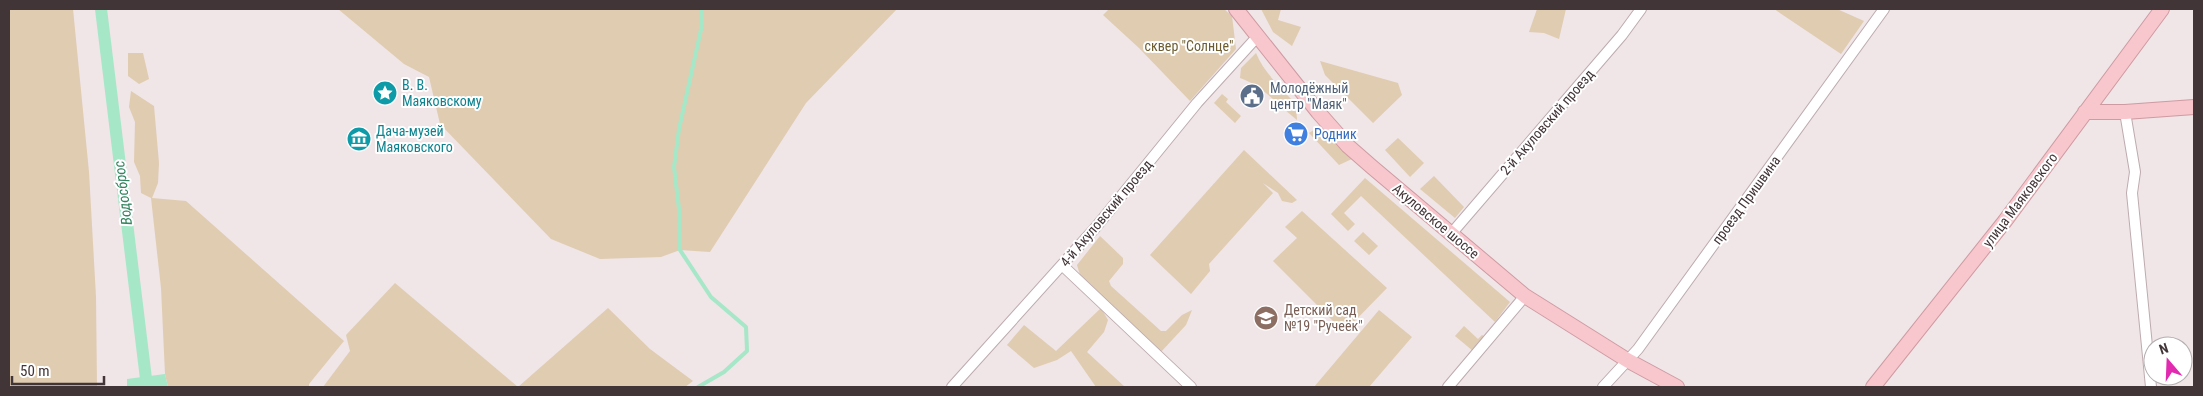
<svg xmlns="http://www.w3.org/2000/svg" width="2203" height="396" viewBox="0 0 2203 396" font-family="'Roboto Condensed',sans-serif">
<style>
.green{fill:#e0ccb1}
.water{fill:#a6e7c8}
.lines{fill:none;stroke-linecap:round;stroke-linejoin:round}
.stream{stroke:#a6e7c8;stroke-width:4}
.canal{stroke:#a6e7c8;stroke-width:12}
.street-casing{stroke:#bdabaf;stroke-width:12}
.secondary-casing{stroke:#ce9ba2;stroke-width:16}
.street{stroke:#fff;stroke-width:10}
.secondary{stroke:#f8c7cd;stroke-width:14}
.labels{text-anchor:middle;stroke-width:4;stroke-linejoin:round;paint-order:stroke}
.park-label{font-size:14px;fill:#6c5c2f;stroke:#fff}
.culture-label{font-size:14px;fill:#0d838f;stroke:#fff;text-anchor:start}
.service-label{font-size:14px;fill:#4e5e75;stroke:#fff;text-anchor:start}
.street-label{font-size:14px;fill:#423538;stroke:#fff}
.shop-label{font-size:14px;fill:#366cbe;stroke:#fff;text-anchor:start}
.education-label{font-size:14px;fill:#785e54;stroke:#fff;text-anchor:start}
.water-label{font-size:15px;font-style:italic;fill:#33845f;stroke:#fff}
</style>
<rect width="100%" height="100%" fill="#f0e5e7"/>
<path class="green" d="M9,9h64l16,163 7,125 1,90h-88z
M338,9h559l-91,94 -96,149 -30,-2 -19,7 -61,2 -49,-20 -111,-115 -11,-47 -25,-13z
M1109,9h115l8,7 4,33 -46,52 -51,-53 -36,-33z
M1261,9h20l-3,11 23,7 -9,19 -19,-14z
M1537,9h29l-7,30 -15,-6 -15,-1z
M1774,9h63l27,12 -23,33z
M128,53h15l6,26 -10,5 -11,-8z
M1256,53c8,20 26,36 40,51l1,16c-19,-15 -34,-34 -57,-42l1,-10z
M1320,61l78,22 4,12 -29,28 -48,-48z
M131,91l23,15 5,57 -1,20 -6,15 34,3 158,140 -35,43v3h-141l-3,-13 -4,-86 -10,-90 -10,-5 -1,-17 -6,-14 1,-40 -6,-15z
M1222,94l6,5 -2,3 15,14 -6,7 -21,-20z
M1320,126l7,2 27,30 -15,7 -30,-32z
M1398,138l26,25 -14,14 -25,-27z
M1244,150l53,50 -5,3 -10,-2 -4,-8 -15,-10 10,10 -64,71 1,7 -19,23 -41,-39z
M1434,176l30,31 -9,11 -35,-29z
M1365,178l145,124 -15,20 -134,-126 -17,17 11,11 -7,7 -17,-17z
M1302,211l85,77 -43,44 -71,-71 24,-23 -12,-11z
M1363,232l15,14 -9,9 -15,-14z
M1100,236l23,22v6l-14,17 2,5 50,45h5l16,-16 10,-5 -6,15 -26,28 -79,-75 -4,-13z
M395,283l123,104 90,-79 42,41 43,32 -8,6h-362l27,-36 -4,-16z
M1101,308l7,12 -4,12 -17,20 38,35h-29l-25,-36 -14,9 -23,8 -27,-23 17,-20 32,26z
M1379,310l33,27 -43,50h-55z
M1464,326l14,13 4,-4 4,2 -13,14 -18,-15z"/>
<path class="water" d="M165,374l3,13h-41v-8z"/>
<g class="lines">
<path class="stream" d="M698,387l26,-15 23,-21 -1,-24 -35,-30 -31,-47 -1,-41 -5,-42 5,-38 23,-104v-16"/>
<path class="canal" d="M101,9l46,378"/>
<defs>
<path id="street" d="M2125,112l10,60 -3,21 19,194
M1451,234l171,-199 19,-26
M1063,266l128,121
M952,387l144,-160 101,-124 60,-66
M1448,387l77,-91
M1603,387l35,-38 246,-340"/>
<path id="secondary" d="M1236,9l82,103 30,34 24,21 153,129 102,64 50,27
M2085,112h40l69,-5
M1873,387l132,-166 157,-212"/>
</defs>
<use href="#street" class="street-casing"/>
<use href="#secondary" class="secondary-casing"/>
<use href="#street" class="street"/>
<use href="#secondary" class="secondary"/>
</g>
<defs>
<symbol id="sight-disc" viewBox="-11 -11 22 22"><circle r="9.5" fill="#0f9aa8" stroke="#fff"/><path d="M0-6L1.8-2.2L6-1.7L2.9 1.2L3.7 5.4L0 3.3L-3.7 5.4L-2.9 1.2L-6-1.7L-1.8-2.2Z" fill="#fff"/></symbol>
<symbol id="civic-disc" viewBox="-11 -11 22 22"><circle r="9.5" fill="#5c6f8a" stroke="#fff"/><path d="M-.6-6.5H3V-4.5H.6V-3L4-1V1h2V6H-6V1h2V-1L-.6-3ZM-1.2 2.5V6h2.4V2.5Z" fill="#fff"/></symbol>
<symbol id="supermarket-disc" viewBox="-11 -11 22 22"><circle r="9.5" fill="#3f7fe0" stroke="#fff"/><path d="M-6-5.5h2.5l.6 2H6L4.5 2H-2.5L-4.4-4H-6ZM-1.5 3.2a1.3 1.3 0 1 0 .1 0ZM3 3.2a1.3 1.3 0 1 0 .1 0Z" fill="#fff"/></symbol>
<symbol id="museum-disc" viewBox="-11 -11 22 22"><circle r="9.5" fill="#0f9aa8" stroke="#fff"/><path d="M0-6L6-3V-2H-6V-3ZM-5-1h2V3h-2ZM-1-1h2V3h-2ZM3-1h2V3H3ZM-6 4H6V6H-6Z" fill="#fff"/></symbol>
<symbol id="school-disc" viewBox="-11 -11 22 22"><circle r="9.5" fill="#8d6e63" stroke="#fff"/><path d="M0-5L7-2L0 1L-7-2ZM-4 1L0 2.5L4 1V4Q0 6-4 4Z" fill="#fff"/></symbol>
</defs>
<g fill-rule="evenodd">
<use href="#sight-disc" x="371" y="79" width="28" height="28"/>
<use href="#civic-disc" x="1238" y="82" width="28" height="28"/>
<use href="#supermarket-disc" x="1282" y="120" width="28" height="28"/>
<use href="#museum-disc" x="345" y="125" width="28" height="28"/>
<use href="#school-disc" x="1252" y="304" width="28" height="28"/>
</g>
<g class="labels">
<g class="park-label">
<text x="1189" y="51">сквер "Солнце"</text>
</g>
<g class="culture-label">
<text x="402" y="90">В. В.<tspan x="402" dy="16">Маяковскому</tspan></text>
<text x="376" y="136">Дача-музей<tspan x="376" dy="16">Маяковского</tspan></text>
</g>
<g class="service-label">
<text x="1270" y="93">Молодёжный<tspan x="1270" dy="16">центр "Маяк"</tspan></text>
</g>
<g class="street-label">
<text transform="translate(1547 122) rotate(-49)" y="5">2-й Акуловский проезд</text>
<text transform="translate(1746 200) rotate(-54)" y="5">проезд Пришвина</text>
<text transform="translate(2020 200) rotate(-53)" y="5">улица Маяковского</text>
<text transform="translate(1106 213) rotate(-50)" y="5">4-й Акуловский проезд</text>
<text transform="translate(1436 221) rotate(40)" y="5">Акуловское шоссе</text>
</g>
<g class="shop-label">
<text x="1314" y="139">Родник</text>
</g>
<g class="education-label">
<text x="1284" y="315">Детский сад<tspan x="1284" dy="16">№19 "Ручеёк"</tspan></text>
</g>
<g class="water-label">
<text transform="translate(123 193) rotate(-97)" y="5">Водосброс</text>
</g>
</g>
<rect width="2203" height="396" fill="none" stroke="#423538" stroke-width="20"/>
<g transform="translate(2168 361) rotate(341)"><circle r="24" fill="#ffffff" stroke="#b3aeaf"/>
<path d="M0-4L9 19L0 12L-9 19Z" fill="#e22ab1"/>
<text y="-8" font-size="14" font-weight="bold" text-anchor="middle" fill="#423538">N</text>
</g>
<path d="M12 376v8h92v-8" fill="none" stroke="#423538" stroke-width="2.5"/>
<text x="20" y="376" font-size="15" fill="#423538" stroke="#ffffff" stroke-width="4" paint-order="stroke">50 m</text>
</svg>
